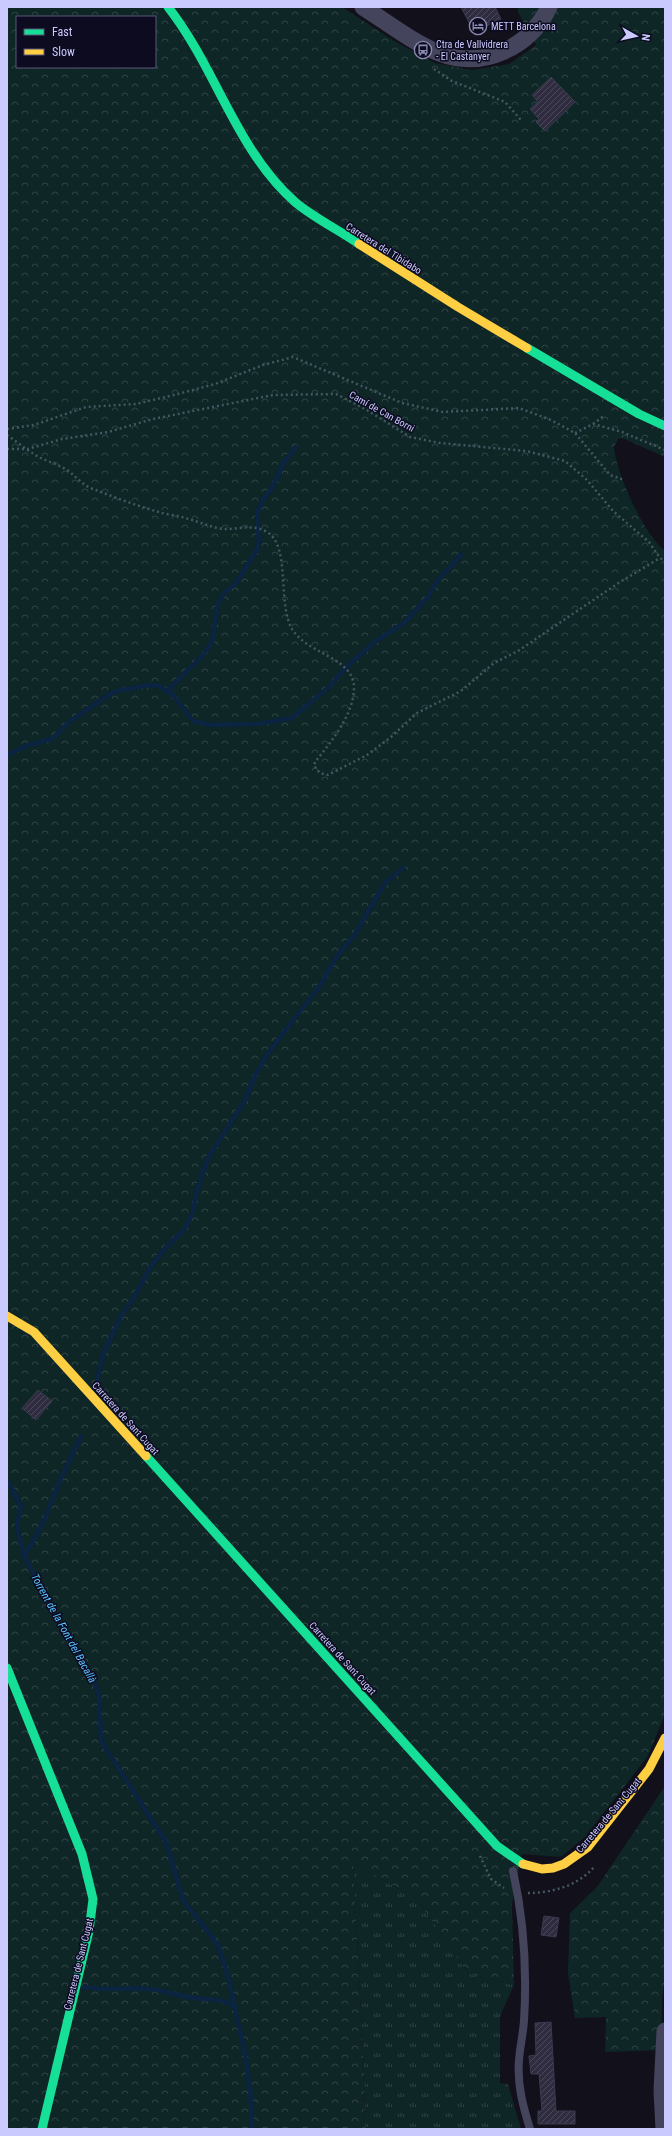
<svg xmlns="http://www.w3.org/2000/svg" width="672" height="2136" viewBox="0 0 672 2136" font-family="'Roboto Condensed',sans-serif">
<style>
.grass{fill:url(#grass-tufts)}
.forest{fill:url(#forest-crowns);fill-rule:evenodd}
.lines{fill:none;stroke-linecap:round;stroke-linejoin:round}
.stream{stroke:#0a2442;stroke-width:4.5}
.building{fill:url(#building-hatch);stroke:#3b3a50}
.path{stroke:#445762;stroke-width:2.5;stroke-dasharray:2 3;stroke-linecap:butt}
.lane{stroke:#44455c;stroke-width:8}
.street{stroke:#44455c;stroke-width:17}
.fast{stroke:#16e098;stroke-width:9}
.slow{stroke:#ffcf43;stroke-width:9}
.labels{text-anchor:middle;stroke-width:3;stroke-linejoin:round;paint-order:stroke}
.poi-label{font-size:10px;fill:#cbcaff;stroke:#0d0b20;text-anchor:start}
.street-label{font-size:10px;fill:#cbcaff;stroke:#0d0b20}
.water-label{font-size:11px;font-style:italic;fill:#58c2ff;stroke:#0d0b20}
</style>
<defs>
<pattern id="grass-tufts" width="24" height="20" patternUnits="userSpaceOnUse"><rect width="24" height="20" fill="#0e2625"/><path d="M3 7l-1-3M5 7V3M7 7l1-3M15 17l-1-3M17 17v-4M19 17l1-3" fill="none" stroke="#304446"/></pattern>
<pattern id="forest-crowns" width="20" height="18" patternUnits="userSpaceOnUse"><rect width="20" height="18" fill="#0e2625"/><path d="M2 6a3 3 0 1 1 6 0M12 15a3 3 0 1 1 6 0" fill="none" stroke="#304446"/></pattern>
<pattern id="building-hatch" width="6" height="6" patternUnits="userSpaceOnUse"><rect width="6" height="6" fill="#2e2c3e"/><path d="M-1 1l2-2M0 6l6-6M5 7l2-2" fill="none" stroke="#4b495b"/></pattern>
</defs>
<rect width="100%" height="100%" fill="#11101b"/>
<path class="grass" d="M353,1863l64,36 51,74 46,12 -14,31v67l8,1 13,45h-156l-1,-59z"/>
<path class="forest" d="M7,7h335l52,34 41,22 37,7 37,-6 27,-19 -18,-33v-5h147v450l-43,-19 -4,1 -4,8c2,26 30,88 51,104v1163l-17,42 -63,81 -24,20 -39,-3 -10,50 2,81 -46,-12 -51,-74 -64,-36 11,207 1,59h-358zM17,17h138v50h-138z
M665,1786v192l-3,21 -1,51 -56,2 1,-35 -31,1 -7,-44 2,-61 27,-26z"/>
<g class="lines">
<path class="stream" d="M168,690l36,-36 8,-12 6,-38 6,-11 12,-10 21,-33 2,-10 -2,-27 6,-14 8,-9 13,-28 12,-15
M7,755l22,-10 23,-6 17,-17 41,-28 7,-3 32,-6 10,1 14,9 20,26 18,4 47,-1 34,-6 38,-32 16,-19 30,-26 28,-18 24,-26 8,-15 25,-27
M97,1380l6,-25 18,-39 13,-19 17,-31 16,-20 17,-16 9,-18 4,-22 11,-32 36,-56 11,-26 13,-23 51,-66 18,-31 16,-19 32,-54 18,-15
M7,1480l14,26 -4,18 5,27 28,56 44,74 5,15 2,45 65,101 17,58 35,45 9,28 17,76 6,39 2,41
M25,1555l17,-30 16,-40 23,-49
M84,1987c22,4 43,0 65,2 15,1 29,7 45,9 18,3 23,-2 41,9"/>
</g>
<path class="building" d="M461,7h34l6,12 -27,13z
M551,77l24,25 -30,29 -9,-9 3,-3 -9,-10 8,-7 -6,-7z
M38,1390l14,11 -16,19 -14,-12z
M544,1916l15,2 -3,19 -15,-2z
M551,2022l5,89h19v13h-37v-13h4l-3,-37h-8l-2,-18 7,-1 -1,-32z"/>
<g class="lines">
<path class="path" d="M434,69l18,12 53,21 16,18
M593,424l12,-9
M7,429l27,-4 52,-18 50,-3 42,-10 37,-10 48,-19 30,-8 109,46 41,9 76,-4 32,12 24,13 35,42 14,5
M575,433l18,-9 29,8 43,18
M7,435c9,6 18,14 27,19 10,7 22,9 33,16 9,6 15,15 26,19 21,8 44,17 66,23 8,3 18,3 26,6 11,3 21,7 32,10 18,4 33,-6 50,4 24,14 10,71 25,97 15,25 60,28 62,57 1,27 -23,56 -39,76l-1,4 6,7 8,2 39,-20 24,-18 26,-24 44,-22 33,-28 24,-12 102,-69 40,-24
M7,449h21l34,-10 46,-7 45,-13 120,-24 63,-1 31,16 43,27 30,6 86,8 39,10 22,19 26,31 36,31 11,16 5,3
M480,1856l11,23 13,9
M528,1893c23,0 50,-7 66,-26"/>
<path class="lane" d="M513,1871c11,49 14,100 11,150 -1,13 -4,26 -5,39 -2,25 4,46 11,69"/>
<path class="street" d="M363,7c25,16 49,35 76,46 44,17 91,-6 110,-46
M664,2129l-2,-38 3,-60"/>
<path class="fast" d="M168,7c48,61 68,143 127,195 19,16 44,28 64,42
M527,348l112,66 26,12
M146,1456l351,390 26,18
M7,1668l75,186 11,45 -4,32 -47,198"/>
<path class="slow" d="M359,244l99,63 69,41
M7,1316l27,16 112,124
M523,1864l19,5 11,-1 11,-4 24,-17 61,-78 16,-31"/>
</g>
<defs>
<symbol id="hotel-ring" viewBox="-11 -11 22 22"><circle r="9.5" fill="#0d0b20" stroke="#8a89af" stroke-width="1.5"/><path d="M-6-4.5h1.5V1H6V5H4.5V3h-9V5H-6ZM-4 0a1.8 1.8 0 1 1 3.6 0ZM.5 0V-2.5h3Q6-2.5 6 0Z" fill="#8a89af"/></symbol>
<symbol id="bus-ring" viewBox="-11 -11 22 22"><circle r="9.5" fill="#0d0b20" stroke="#8a89af" stroke-width="1.5"/><path d="M-5-6H5V4H4V6H2V4H-2V6H-4V4H-5ZM-3.5-4V0h7V-4ZM-3.5 1.2v1.5H-2V1.2ZM2 1.2v1.5H3.5V1.2Z" fill="#8a89af"/></symbol>
</defs>
<g fill-rule="evenodd">
<use href="#hotel-ring" x="468" y="16" width="20" height="20"/>
<use href="#bus-ring" x="413" y="40" width="20" height="20"/>
</g>
<g class="labels">
<g class="poi-label">
<text x="491" y="30">METT Barcelona</text>
<text x="436" y="48">Ctra de Vallvidrera<tspan x="436" dy="12">- El Castanyer</tspan></text>
</g>
<g class="street-label">
<text transform="translate(384 248) rotate(32)" y="4">Carretera del Tibidabo</text>
<text transform="translate(382 411) rotate(29)" y="4">Camí de Can Borni</text>
<text transform="translate(126 1418) rotate(48)" y="4">Carretera de Sant Cugat</text>
<text transform="translate(343 1658) rotate(48)" y="4">Carretera de Sant Cugat</text>
<text transform="translate(608 1815) rotate(-50)" y="4">Carretera de Sant Cugat</text>
<text transform="translate(78 1964) rotate(-76)" y="4">Carretera de Sant Cugat</text>
</g>
<g class="water-label">
<text transform="translate(64 1628) rotate(61)" y="4">Torrent de la Font del Bacallà</text>
</g>
</g>
<rect width="672" height="2136" fill="none" stroke="#cbcaff" stroke-width="16"/>
<rect x="16" y="16" width="140" height="52" fill="#0d0b20" stroke="#595779"/>
<rect x="24" y="29" width="20" height="6" fill="#16e098" stroke="#595779"/>
<text x="52" y="36" font-size="12" fill="#cbcaff">Fast</text>
<rect x="24" y="49" width="20" height="6" fill="#ffcf43" stroke="#595779"/>
<text x="52" y="56" font-size="12" fill="#cbcaff">Slow</text>
<g transform="translate(636 36) rotate(98)" stroke="#0d0b20" stroke-width="3" paint-order="stroke">
<path d="M0-3L7 15L0 10L-7 15Z" fill="#cbcaff"/>
<text y="-6" font-size="11" font-weight="bold" text-anchor="middle" fill="#cbcaff">N</text>
</g>
</svg>
